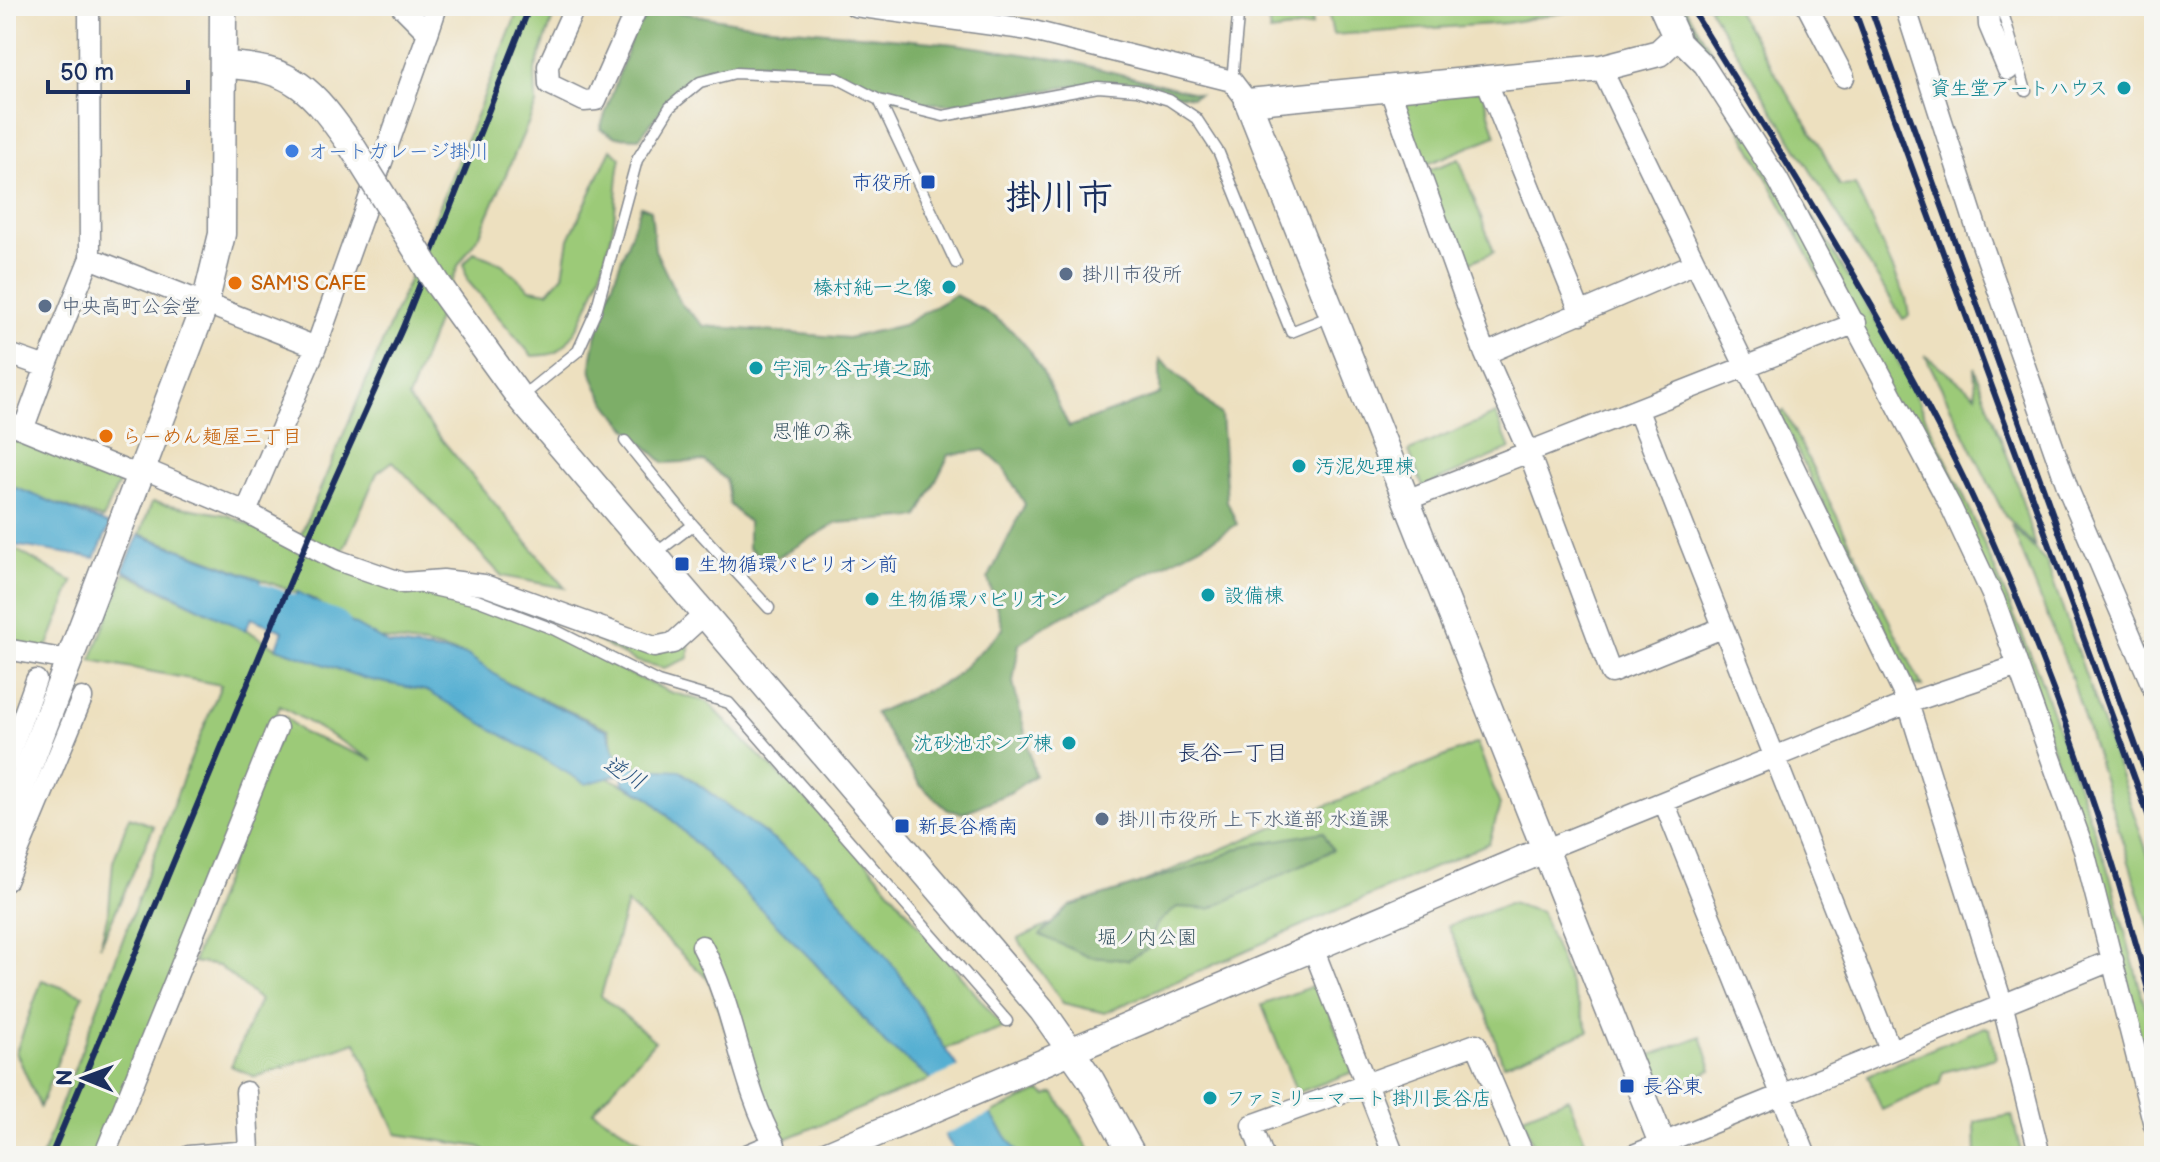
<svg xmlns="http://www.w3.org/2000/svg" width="2160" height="1162" viewBox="0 0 2160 1162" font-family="'Balsamiq Sans','Klee One',sans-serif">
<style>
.green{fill:#9cca78;stroke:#5c7c6b;stroke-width:2}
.forest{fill:#7dae68;stroke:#4c6e63;stroke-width:2}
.water{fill:#55afd2;stroke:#386f98;stroke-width:2}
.pier{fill:#ede0bf}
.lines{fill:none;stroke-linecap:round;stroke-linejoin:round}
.river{stroke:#55afd2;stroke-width:34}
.service-casing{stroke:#84888e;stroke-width:13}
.minor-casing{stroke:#84888e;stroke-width:23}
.tertiary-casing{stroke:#84888e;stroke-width:29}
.service{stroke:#fff;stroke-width:10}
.minor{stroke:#fff;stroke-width:20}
.tertiary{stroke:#fff;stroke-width:26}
.rail{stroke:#1b2f5e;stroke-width:6}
.tertiary-bridge-casing{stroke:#84888e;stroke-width:29;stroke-linecap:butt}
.tertiary-bridge{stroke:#fff;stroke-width:26}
.culture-dot{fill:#0f9aa8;stroke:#f6f6f2;stroke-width:3}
.shop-dot{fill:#3f7fe0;stroke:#f6f6f2;stroke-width:3}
.transit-dot{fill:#1a4fb4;stroke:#f6f6f2;stroke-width:3}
.service-dot{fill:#5c6f8a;stroke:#f6f6f2;stroke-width:3}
.food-dot{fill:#e8710a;stroke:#f6f6f2;stroke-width:3}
.labels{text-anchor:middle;stroke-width:6;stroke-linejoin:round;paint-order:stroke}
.culture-label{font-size:20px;fill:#0d838f;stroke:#f6f6f2;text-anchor:start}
.shop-label{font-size:20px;fill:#366cbe;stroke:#f6f6f2;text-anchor:start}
.transit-label{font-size:20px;fill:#164399;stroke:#f6f6f2;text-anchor:start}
.service-label{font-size:20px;fill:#4e5e75;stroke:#f6f6f2;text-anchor:start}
.food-label{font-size:20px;fill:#c56008;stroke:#f6f6f2;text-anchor:start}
.park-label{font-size:20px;fill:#3b5664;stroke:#f6f6f2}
.neighbourhood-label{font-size:22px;fill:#1b2f5e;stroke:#f6f6f2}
.water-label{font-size:22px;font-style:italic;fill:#2c5581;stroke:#f6f6f2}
.town-label{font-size:36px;font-weight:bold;fill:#1b2f5e;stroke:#f6f6f2}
</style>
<rect width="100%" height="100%" fill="#f6f6f2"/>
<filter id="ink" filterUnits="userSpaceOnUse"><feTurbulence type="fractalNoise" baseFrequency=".0125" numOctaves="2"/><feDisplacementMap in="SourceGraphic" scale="16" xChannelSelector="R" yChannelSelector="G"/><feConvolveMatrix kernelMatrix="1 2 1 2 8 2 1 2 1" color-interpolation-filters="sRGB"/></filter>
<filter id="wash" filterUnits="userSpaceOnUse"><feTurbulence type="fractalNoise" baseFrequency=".006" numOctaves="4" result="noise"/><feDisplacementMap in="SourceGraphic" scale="32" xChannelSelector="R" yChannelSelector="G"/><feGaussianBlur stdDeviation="1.8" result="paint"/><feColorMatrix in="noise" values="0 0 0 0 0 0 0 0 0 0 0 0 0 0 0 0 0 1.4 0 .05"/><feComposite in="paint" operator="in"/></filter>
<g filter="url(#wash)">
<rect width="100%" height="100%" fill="#ede0bf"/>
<path class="green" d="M520,6h37l-22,64 1,35 -56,129 -22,32 -50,133 157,189 -63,-12 -109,-115 -16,12 -36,82 68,36 133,32 77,46 51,23 38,10 42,45 95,89 159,192 -59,21 -46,-76 -81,-100 -136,-101 -42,-3 -25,-16 -6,-24 -104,-47 -38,-27 -42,-10 -57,-8 -55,-38 -173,-65 12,-32 75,13 69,31 135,-318z
M1266,6h43l3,20 -42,6z
M1327,6h252l-2,4 -70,13 -174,12z
M1674,6h10l206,339 72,147 78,185 71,202 43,162v48l-128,-430z
M1708,6h26l85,138 21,42 15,-1 51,113 3,18 -6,3z
M1482,90l14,46 -71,29 -25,-69z
M611,149l10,9c-5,21 -4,40 -7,61 -3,30 -31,119 -58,133 -6,4 -17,3 -24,4l-65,-76 -3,-16 10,-12 28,12 28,25 18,3 15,-17 6,-36z
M1459,159l35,93 -33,14 -35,-95z
M1925,355l51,40 -2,-28 42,112 19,68 -31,-33z
M1784,411l138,275 -8,-1 -135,-271z
M1496,414l14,35 -87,38 -14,-36z
M6,429l115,49 -18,41 -97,-32z
M2011,525l35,36 108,311v70l-84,-269z
M6,544l67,38 -32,81 -35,-6z
M125,573l120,56 32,19 76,26 74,17 222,106 155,154 82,93 46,35 -149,61 -39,-55 -35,-105 -82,-77 -26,93 54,45 -62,70 72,45h-171l-14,-9 -83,-13 -41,-92 -101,35 -24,-11 29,-66 -41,-34 -26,-4 93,-245 17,16 70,27 -93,-54 -181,450h-57l140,-375 39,-96 -130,-25z
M538,609l91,37 60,-8v20l-25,10 -29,-7z
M1477,743l23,62 -11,38 -384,170 -42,-10 -45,-64 125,-57z
M129,817l25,9 -54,120 9,-37 4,-47z
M1511,903l30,9 48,119 -86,34 -15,-49 -40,-90z
M42,980l41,15 -43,112 -24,-55z
M1318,984l35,88 -56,21 -35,-88z
M1985,1027l5,2 6,29 -53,14 -4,12 -57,26 -14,-35z
M1701,1036l11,34 -49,21 -14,-35z
M1040,1091l7,5 7,-3 40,63h-78l-26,-42z
M1568,1098l23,57 -54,1 -14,-40z
M2012,1115l10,41h-46l-1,-34z"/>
<path class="forest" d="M654,8l107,18 194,18 61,9 57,9 126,32 -7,3 -91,-15 -147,22 -33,-1 -37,-6 -33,-19 -90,-15 -52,8 -35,23 -35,44 -23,-1 -16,-8 33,-96z
M641,206l10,4 4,40 26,54 23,22 144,12 55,-13 52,-30c77,38 79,60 114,132l91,-33v-35l61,56 6,86 10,23 -23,15 -173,89 -22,16 -6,38 22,93 -24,17 -48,21 -15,-3 -28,-25 -45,-72 76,-33 52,-51 -15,-50 37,-75 -22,-37 -19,-17 -35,5 -31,62 -81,6 -68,39 -21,-14v-26l-18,-17 -4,-25 -22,-19 -40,2c-25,-23 -64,-57 -72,-91 -6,-28 38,-133 49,-166z
M1323,832l10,18 -123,59 -33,-2 -20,17 -9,24 -20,12 -39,-3 -49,-22 30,-29 141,-45 33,-15z"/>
<path class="water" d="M6,484l104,41 -15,33 -89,-14z
M139,535l122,45 -5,24 31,14 11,-26 91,52 78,11 43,30 97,45 8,23 25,16 40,2 138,102 81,100 46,76 75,107h-61l-14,-20 -14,-57 -45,-35 -72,-82 -165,-165 -25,-13 -3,-10 -35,10 -159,-93 -61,-12 -89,-31 6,-17 -32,-13 -6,12 -122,-60z"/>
<path class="pier" d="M962,1066l31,47 -52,23 -14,-55z"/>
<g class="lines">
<path class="river" d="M214,584l120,43"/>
</g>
</g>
<g filter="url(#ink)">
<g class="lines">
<defs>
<path id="service" d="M2001,6l25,85
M1232,81l7,-75
M879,100l64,16 155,-29 39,3 32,10 27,18 23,35 72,179 40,-16
M521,397l57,-46 18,-40 41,-151 33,-53 30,-25 35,-9 102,5 42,22 77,163
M625,441l68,84 76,83
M656,553l37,-28
M424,588l53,12 76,29 105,53 71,21 278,318
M731,1156l41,-17"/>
<path id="minor" d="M401,6l27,27 9,-27
M575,6l-27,60 1,18 35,17 12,-1 40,-90
M855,6l174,24 203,51 16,21
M1807,6l37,71
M1905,6l72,224 91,259 86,201
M1988,6l1,19 19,45
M1676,37l28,28 74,115 173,327 43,92 90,251 70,275
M1601,68l307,635 94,300 38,153
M1486,80l95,234
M1390,90l95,264 44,99 82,220 111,-45
M90,258l226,89
M6,353l40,14 44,-109 -1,-252
M1485,354l208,-90
M1638,411l252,638
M6,422l123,50 13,-3 14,5 90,38 91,48 66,23 40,-3 41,5 170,62 19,-4 33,-30
M24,427l22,-60
M1404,501l452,-178
M246,512l70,-165 112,-314
M6,649l62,11
M6,764l30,-84
M1664,802l142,354
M1544,850l364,-147 110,-37
M6,881l76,-183
M702,946c34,63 38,137 73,199
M1313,948l81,208
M104,1156l173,-428
M189,1156l60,-5 -3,-59
M1263,1156l-11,-31 224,-81 48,112
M1631,1156l482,-196"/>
<path id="tertiary" d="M1662,6l14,31 -17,16 -58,15 -353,34 419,1054
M223,65c71,2 89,25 128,80
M437,283l83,115 522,612 49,70 42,76
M6,826l199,-522 17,-70 1,-228
M823,1156l721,-306"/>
</defs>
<use href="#service" class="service-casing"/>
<use href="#minor" class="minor-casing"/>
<use href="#tertiary" class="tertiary-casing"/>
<use href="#service" class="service"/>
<use href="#minor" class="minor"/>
<use href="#tertiary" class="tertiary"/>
<path class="rail" d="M1690,6c94,154 194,308 273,471 81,171 145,352 191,535
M1853,6l301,825
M1870,6l284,790
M51,1156l260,-624 92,-205 127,-321"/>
<defs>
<path id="tertiary-bridge" d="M351,145l86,138"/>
</defs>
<use href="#tertiary-bridge" class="tertiary-bridge-casing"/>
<use href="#tertiary-bridge" class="tertiary-bridge"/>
</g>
</g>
<g class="culture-dot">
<circle cx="2124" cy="88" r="8"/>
<circle cx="949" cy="287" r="8"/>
<circle cx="756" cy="368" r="8"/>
<circle cx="1299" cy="466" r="8"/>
<circle cx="1208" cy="595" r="8"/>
<circle cx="872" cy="599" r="8"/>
<circle cx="1069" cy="743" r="8"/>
<circle cx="1210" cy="1098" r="8"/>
</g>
<circle class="shop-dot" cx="292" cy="151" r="8"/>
<g class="transit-dot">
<rect x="920" y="174" width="16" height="16" rx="4"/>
<rect x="674" y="556" width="16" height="16" rx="4"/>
<rect x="894" y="818" width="16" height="16" rx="4"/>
<rect x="1619" y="1078" width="16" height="16" rx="4"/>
</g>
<g class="service-dot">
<circle cx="1066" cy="274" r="8"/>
<circle cx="45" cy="306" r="8"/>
<circle cx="1102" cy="819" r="8"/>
</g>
<g class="food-dot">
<circle cx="235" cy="283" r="8"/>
<circle cx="106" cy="436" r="8"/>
</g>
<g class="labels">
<g class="culture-label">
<text x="2108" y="95" text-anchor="end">資生堂アートハウス</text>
<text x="933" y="294" text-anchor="end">榛村純一之像</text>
<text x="772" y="375">宇洞ヶ谷古墳之跡</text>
<text x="1315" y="473">汚泥処理棟</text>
<text x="1224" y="602">設備棟</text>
<text x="888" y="606">生物循環パビリオン</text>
<text x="1053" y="750" text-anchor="end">沈砂池ポンプ棟</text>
<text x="1226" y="1105">ファミリーマート 掛川長谷店</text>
</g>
<g class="shop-label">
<text x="308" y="158">オートガレージ掛川</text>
</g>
<g class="transit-label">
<text x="912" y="189" text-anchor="end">市役所</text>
<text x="698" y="571">生物循環パビリオン前</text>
<text x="918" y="833">新長谷橋南</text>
<text x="1643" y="1093">長谷東</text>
</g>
<g class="service-label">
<text x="1082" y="281">掛川市役所</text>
<text x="61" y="313">中央高町公会堂</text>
<text x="1118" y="826">掛川市役所 上下水道部 水道課</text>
</g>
<g class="food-label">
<text x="251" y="290">SAM'S CAFE</text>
<text x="122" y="443">らーめん麺屋三丁目</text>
</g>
<g class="park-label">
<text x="812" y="438">思惟の森</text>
<text x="1147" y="944">堀ノ内公園</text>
</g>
<g class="neighbourhood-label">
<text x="1233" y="760">長谷一丁目</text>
</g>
<g class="water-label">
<text transform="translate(625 772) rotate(31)" y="8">逆川</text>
</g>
<g class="town-label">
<text x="1059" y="209">掛川市</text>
</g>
</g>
<rect width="2160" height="1162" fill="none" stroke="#f6f6f2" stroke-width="32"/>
<g transform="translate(84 1078) rotate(271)" stroke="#f6f6f2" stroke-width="6" paint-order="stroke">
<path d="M0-6L14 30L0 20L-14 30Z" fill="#1b2f5e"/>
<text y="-12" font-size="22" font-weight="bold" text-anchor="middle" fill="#1b2f5e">N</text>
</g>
<path d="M48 80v12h140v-12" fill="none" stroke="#1b2f5e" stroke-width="4"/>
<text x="60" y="80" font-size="24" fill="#1b2f5e" stroke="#f6f6f2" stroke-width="6" paint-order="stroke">50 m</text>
</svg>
